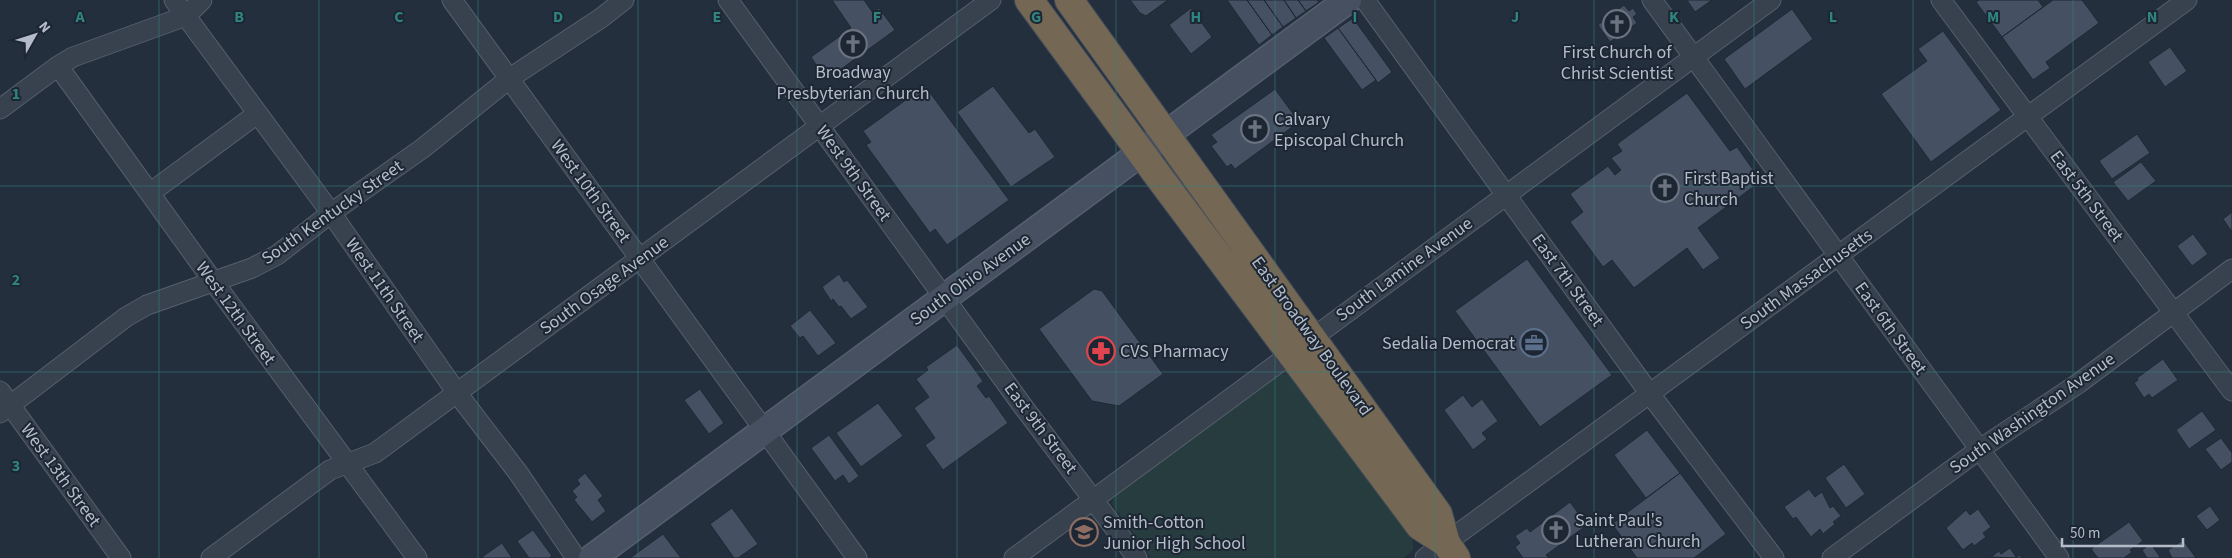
<svg xmlns="http://www.w3.org/2000/svg" width="2232" height="558" viewBox="0 0 2232 558" font-family="'Source Sans 3',sans-serif">
<style>
.green{fill:#263c3f}
.building{fill:#455162;stroke:#1f2835}
.lines{fill:none;stroke-linecap:round;stroke-linejoin:round}
.street-casing{stroke:#565f6c;stroke-width:21}
.secondary-casing{stroke:#565f6c;stroke-width:29}
.highway-casing{stroke:#434c59;stroke-width:30}
.street{stroke:#38414e;stroke-width:19}
.secondary{stroke:#465061;stroke-width:26}
.highway{stroke:#746855;stroke-width:28}
.grid{fill:none;stroke:#308480;stroke-width:1;stroke-opacity:0.55}
.labels{text-anchor:middle;stroke-width:4;stroke-linejoin:round;paint-order:stroke}
.poi-label{font-size:18px;fill:#b4bcc9;stroke:#1d2633;text-anchor:start}
.street-label{font-size:18px;fill:#b4bcc9;stroke:#1d2633}
.grid-label{font-size:16px;text-anchor:middle;font-weight:bold;fill:#308480;stroke:#1d2633;stroke-width:4;stroke-linejoin:round;paint-order:stroke}
</style>
<rect width="100%" height="100%" fill="#242f3e"/>
<path class="green" d="M1277,373l10,1 10,7 116,160v9l-9,8h-253l-39,-54 2,-9z"/>
<path class="building" d="M832,0h32l9,13 6,-5 16,22 -69,50 -15,-23 40,-29z
M1130,0h38l-22,16 -6,-3z
M1227,0h20l25,35 -13,10z
M1247,0h17l19,27 -11,8z
M1264,0h20l12,18 -13,9z
M1284,0h14l8,11 -10,7z
M1298,0h19l2,2 -13,9z
M1687,0h25l-17,12z
M1979,0h59l5,7 -41,30 -26,-35z
M2053,0h29l17,23 -53,39 4,6 -17,12 -31,-43z
M1624,5l5,6 4,-3 4,6 -4,3 4,6 -27,19 -12,-17z
M1191,8l21,29 -21,17 -22,-29z
M1792,9l21,30 -68,50 -21,-30z
M1353,18l39,54 -14,11 -40,-55z
M1338,28l38,52 -14,10 -38,-52z
M1943,31l58,79 -70,52 -50,-68 46,-33 -9,-12z
M2170,47l17,24 -22,16 -17,-25z
M925,86l84,114 -62,45 -12,-16 -5,4 -64,-88 5,-3 -8,-11z
M993,86l36,47 6,-4 20,28 -44,30 -54,-75z
M1275,89l24,33 -64,47 -4,-5 -4,3 -16,-21 6,-4 -6,-7z
M1687,93l43,58 7,-4 24,34 -63,47 22,30 -17,12 -16,-22 -53,40 -22,-28 -9,7 -33,-45 13,-10 -13,-18 38,-28 7,9 6,-5 -10,-12 11,-7 -5,-7z
M2137,134l13,19 -38,26 -13,-18z
M2141,162l15,19 -28,20 -15,-19z
M2232,212v20l-9,-13z
M2193,234l15,20 -16,12 -15,-20z
M1527,259l85,116 -72,52 -85,-116z
M839,274l5,8 3,-2 21,27 -17,12 -10,-13 -2,1 -6,-8 -2,2 -9,-14z
M1094,289l8,2 61,83 -44,32 -27,-5 -53,-72z
M810,310l26,33 -18,13 -15,-20 -3,2 -10,-12z
M957,345l26,36 -6,5 9,12 3,-2 19,27 -65,47 -18,-25 10,-7 -21,-30 15,-11 -13,-18 12,-9 -2,-3z
M2163,359l15,21 -26,18 -3,-4 -5,4 -10,-15 4,-3 -1,-2z
M700,389l24,34 -15,11 -25,-34z
M1463,395l9,12 10,-8 16,22 -16,12 5,6 -14,11 -29,-40z
M878,403l25,33 -42,31 -25,-34z
M2202,411l14,19 -27,19 -13,-19z
M1647,430l33,43 -34,25 -32,-43z
M829,435l30,41 -10,8 -6,-9 -8,6 -24,-33z
M2221,438l11,15v9l-11,8 -16,-21z
M1844,464l21,30 -19,14 -21,-30z
M585,473l18,23 -5,4 8,11 -14,11 -18,-22 3,-3 -5,-6 8,-7 -3,-4z
M1680,473l46,61 -32,24h-57l-25,-34z
M1809,489l6,8 7,-5 8,16 3,-2 8,10 -8,6 2,2 -12,10 -3,-5 -9,8 -15,-20 -3,2 -9,-12z
M1570,502l17,23 -41,30 3,3h-26l-8,-11 5,-4 -5,-7 12,-8 3,4z
M2210,506l10,14 -13,10 -11,-14z
M732,508l26,36 -20,14h-4l-24,-34z
M1978,509l13,18 -8,6 3,4 -12,9 -2,-3 -9,7 -17,-22 20,-18 4,5z
M2129,522l14,19 -13,9 2,2 -8,6h-26l-7,-9z
M533,530l19,26 -3,2h-20l-12,-17z
M663,534l18,24h-51z
M2183,540l13,18h-24l-4,-8z
M502,543l10,15h-29l-1,-1z
M2151,544l9,13 -1,1h-12l-5,-8z
M2010,548l6,9 4,-2 2,3 -31,-1 8,-6 2,3z"/>
<g class="lines">
<defs>
<path id="street" d="M174,0l157,213 126,180 62,81 57,84
M452,0l405,558
M728,0l294,405 115,153
M1365,0l285,394 124,164
M1652,0l407,558
M1941,0l291,391
M58,66l155,215 204,277
M0,109l58,-43 15,-9 113,-41 16,-16
M150,193l107,-79
M0,391l121,167
M0,413l126,-96 21,-12 105,-37 25,-13 54,-42 92,-65 87,-70 91,-60 23,-18
M211,558l119,-88 45,-17 616,-453
M1014,558l757,-558
M1425,558l762,-558
M1832,558l148,-109 99,-66 153,-114"/>
<path id="secondary" d="M592,558l756,-558"/>
<path id="highway" d="M1029,0l130,177 261,349 26,17 10,15
M1069,0l369,514 8,29"/>
</defs>
<use href="#street" class="street-casing"/>
<use href="#secondary" class="secondary-casing"/>
<use href="#highway" class="highway-casing"/>
<use href="#street" class="street"/>
<use href="#secondary" class="secondary"/>
<use href="#highway" class="highway"/>
</g>
<path class="grid" d="M159,0v558M319,0v558M478,0v558M638,0v558M797,0v558M957,0v558M1116,0v558M1275,0v558M1435,0v558M1594,0v558M1754,0v558M1913,0v558M2073,0v558M0,186h2232M0,372h2232"/>
<defs>
<symbol id="church-ring" viewBox="-11 -11 22 22"><circle r="9.5" fill="#1d2633" stroke="#6b7280" stroke-width="1.5"/><path d="M-1.2-6h2.4v3.5h3.3v2.4h-3.3V6h-2.4V-.1h-3.3v-2.4h3.3Z" fill="#6b7280"/></symbol>
<symbol id="office-ring" viewBox="-11 -11 22 22"><circle r="9.5" fill="#1d2633" stroke="#5c6f8a" stroke-width="1.5"/><path d="M-6-3h4V-5.5h4V-3h4V5H-6ZM-1-4.5V-3h2v-1.5ZM-6 0V1H6V0Z" fill="#5c6f8a"/></symbol>
<symbol id="pharmacy-ring" viewBox="-11 -11 22 22"><circle r="9.5" fill="#1d2633" stroke="#e0444e" stroke-width="1.5"/><path d="M-2-6h4v4h4v4h-4v4h-4v-4h-4v-4h4Z" fill="#e0444e"/></symbol>
<symbol id="school-ring" viewBox="-11 -11 22 22"><circle r="9.5" fill="#1d2633" stroke="#8d6e63" stroke-width="1.5"/><path d="M0-5L7-2L0 1L-7-2ZM-4 1L0 2.5L4 1V4Q0 6-4 4Z" fill="#8d6e63"/></symbol>
</defs>
<g fill-rule="evenodd">
<use href="#church-ring" x="1601" y="8" width="32" height="32"/>
<use href="#church-ring" x="837" y="28" width="32" height="32"/>
<use href="#church-ring" x="1239" y="113" width="32" height="32"/>
<use href="#church-ring" x="1649" y="172" width="32" height="32"/>
<use href="#office-ring" x="1518" y="327" width="32" height="32"/>
<use href="#pharmacy-ring" x="1085" y="335" width="32" height="32"/>
<use href="#church-ring" x="1540" y="514" width="32" height="32"/>
<use href="#school-ring" x="1068" y="516" width="32" height="32"/>
</g>
<g class="labels">
<g class="poi-label">
<text x="1617" y="58" text-anchor="middle">First Church of<tspan x="1617" dy="21">Christ Scientist</tspan></text>
<text x="853" y="78" text-anchor="middle">Broadway<tspan x="853" dy="21">Presbyterian Church</tspan></text>
<text x="1274" y="125">Calvary<tspan x="1274" dy="21">Episcopal Church</tspan></text>
<text x="1684" y="184">First Baptist<tspan x="1684" dy="21">Church</tspan></text>
<text x="1515" y="349" text-anchor="end">Sedalia Democrat</text>
<text x="1120" y="357">CVS Pharmacy</text>
<text x="1575" y="526">Saint Paul's<tspan x="1575" dy="21">Lutheran Church</tspan></text>
<text x="1103" y="528">Smith-Cotton<tspan x="1103" dy="21">Junior High School</tspan></text>
</g>
<g class="street-label">
<text transform="translate(854 173) rotate(54)" y="6">West 9th Street</text>
<text transform="translate(591 191) rotate(54)" y="6">West 10th Street</text>
<text transform="translate(2087 196) rotate(53)" y="6">East 5th Street</text>
<text transform="translate(332 212) rotate(-35)" y="6">South Kentucky Street</text>
<text transform="translate(1404 269) rotate(-36)" y="6">South Lamine Avenue</text>
<text transform="translate(970 279) rotate(-36)" y="6">South Ohio Avenue</text>
<text transform="translate(1806 279) rotate(-36)" y="6">South Massachusetts</text>
<text transform="translate(1568 280) rotate(54)" y="6">East 7th Street</text>
<text transform="translate(604 285) rotate(-36)" y="6">South Osage Avenue</text>
<text transform="translate(385 290) rotate(55)" y="6">West 11th Street</text>
<text transform="translate(236 313) rotate(54)" y="6">West 12th Street</text>
<text transform="translate(1891 328) rotate(54)" y="6">East 6th Street</text>
<text transform="translate(1312 336) rotate(54)" y="6">East Broadway Boulevard</text>
<text transform="translate(2032 413) rotate(-35)" y="6">South Washington Avenue</text>
<text transform="translate(1041 428) rotate(53)" y="6">East 9th Street</text>
<text transform="translate(61 475) rotate(54)" y="6">West 13th Street</text>
</g>
</g>
<g class="grid-label">
<text x="80" y="22">A</text>
<text x="239" y="22">B</text>
<text x="399" y="22">C</text>
<text x="558" y="22">D</text>
<text x="717" y="22">E</text>
<text x="877" y="22">F</text>
<text x="1036" y="22">G</text>
<text x="1196" y="22">H</text>
<text x="1355" y="22">I</text>
<text x="1515" y="22">J</text>
<text x="1674" y="22">K</text>
<text x="1833" y="22">L</text>
<text x="1993" y="22">M</text>
<text x="2152" y="22">N</text>
<text x="16" y="99">1</text>
<text x="16" y="285">2</text>
<text x="16" y="471">3</text>
</g>
<g transform="translate(35 35) rotate(51)" stroke="#1d2633" stroke-width="4" paint-order="stroke">
<path d="M0-4L9 19L0 12L-9 19Z" fill="#b4bcc9"/>
<text y="-8" font-size="14" font-weight="bold" text-anchor="middle" fill="#b4bcc9">N</text>
</g>
<path d="M2062 538v8h121v-8" fill="none" stroke="#b4bcc9" stroke-width="2.5"/>
<text x="2070" y="538" font-size="15" fill="#b4bcc9" stroke="#1d2633" stroke-width="4" paint-order="stroke">50 m</text>
</svg>
